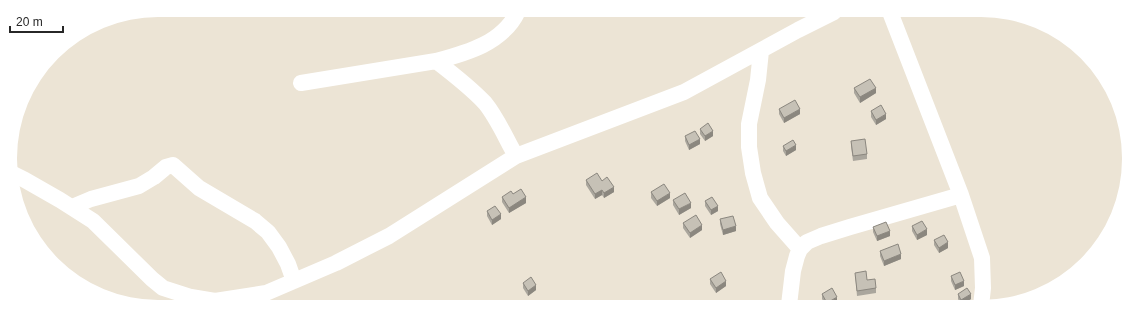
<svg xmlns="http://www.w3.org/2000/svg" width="1139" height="317" viewBox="0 0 1139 317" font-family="Helvetica,sans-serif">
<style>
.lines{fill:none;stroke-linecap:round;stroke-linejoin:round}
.minor{stroke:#fff;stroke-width:16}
.wall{fill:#aaa69d}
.shaded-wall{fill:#8b877f}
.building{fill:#c6c1b6;stroke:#8b877f}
</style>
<rect width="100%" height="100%" fill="#ece4d5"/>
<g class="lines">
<path class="minor" d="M890,12l71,183 21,63 1,30 -2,18
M761,51l-3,29 -9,44v23l4,26 7,25 17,25 23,26
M436,61c17,13 34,26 49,42 13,16 21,36 31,53
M301,83l135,-22c31,-8 67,-18 82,-50
M13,174l12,6 35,20 33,21 59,58 11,9 28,9 24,4 51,-8 70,-30 53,-27 127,-80 168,-64 114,-62 36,-18
M72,207l19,-8 48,-13 15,-9 12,-10 7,-2 26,23 56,33 13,11 11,15 9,17 6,17
M789,305l4,-34 4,-15 3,-7 7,-7 14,-6 29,-9 111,-32"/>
</g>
<path class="wall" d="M854,88l22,5 -16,10 -6,-10z
M779,109l21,5 -16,9 -5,-9z
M871,111l15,8 -10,6 -5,-8z
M700,129l13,7 -8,5 -5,-7z
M685,136l15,8 -11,6 -4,-9z
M851,141l16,13v5l-14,2 -2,-15z
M783,146l13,4 -10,6 -3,-5z
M586,180l16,1 12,11 -10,6 -2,-3 -7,4 -9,-14z
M651,192l19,6 -13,8 -6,-8z
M513,194l13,9 -17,10 -7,-11v-5z
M673,200l18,8 -12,7 -6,-10z
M705,201l13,10 -7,4 -6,-9z
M487,211l14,8 -9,6 -5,-9z
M720,219l16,12 -13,4 -3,-11z
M683,223l19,7 -12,8 -7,-10z
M912,226l15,9 -10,5 -5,-9z
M873,227l17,9 -13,5 -4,-9z
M934,240l14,8 -9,5 -5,-8z
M880,251l21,8 -17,7 -4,-10z
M855,273l12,7 9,8v5l-19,3z
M951,276l13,10 -9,4 -4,-9z
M710,279l16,7 -10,7 -6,-9z
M523,283l13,7 -8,6 -5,-8z
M822,294l15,8 -6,3h-5l-4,-6z
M958,294l13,5 -10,6 -3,-6z"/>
<path class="shaded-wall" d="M876,88v5l-16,10v-6z
M800,109v5l-16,9v-5z
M886,114v5l-10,6v-5z
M713,131v5l-8,5v-5z
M700,139v5l-11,6v-5z
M796,145v5l-10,6v-5z
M614,187v5l-10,6v-5z
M602,190v5l-7,4v-5z
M670,193v5l-13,8v-5z
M526,197v6l-17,10v-5z
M691,203v5l-12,7v-6z
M718,206v5l-7,4v-5z
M501,214v5l-9,6v-5z
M702,225v5l-12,8v-5z
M736,226v5l-13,4v-5z
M927,229v6l-10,5v-5z
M890,231v5l-13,5v-5z
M948,242v6l-9,5v-5z
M901,254v5l-17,7v-5z
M726,281v5l-10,7v-5z
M964,281v5l-9,4v-5z
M536,285v5l-8,6v-5z
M971,294v5l-10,6v-5z
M837,297v5l-6,3h-4v-2z"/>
<path class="building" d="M870,79l6,9 -16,9 -6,-9z
M795,100l5,9 -16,9 -5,-9z
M881,105l5,9 -10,6 -5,-9z
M708,123l5,8 -8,5 -5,-7z
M695,131l5,8 -11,6 -4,-9z
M865,139l2,15 -14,2 -2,-15z
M793,140l3,5 -10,6 -3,-5z
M597,173l5,8 5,-4 7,10 -10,6 -2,-3 -7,4 -9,-14z
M664,184l6,9 -13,8 -6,-9z
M521,189l5,8 -17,11 -7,-11 9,-6 2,3z
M685,193l6,10 -12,6 -6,-9z
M712,197l6,9 -7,4 -6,-9z
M495,206l6,8 -9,6 -5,-9z
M696,215l6,10 -12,8 -7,-10z
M733,216l3,10 -13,4 -3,-11z
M922,221l5,8 -10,6 -5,-9z
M886,222l4,9 -13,5 -4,-9z
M944,235l4,7 -9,6 -5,-8z
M898,244l3,10 -17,7 -4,-10z
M866,271l1,9 8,-1 1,9 -19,3 -2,-18z
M721,272l5,9 -10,7 -6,-9z
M960,272l4,9 -9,4 -4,-9z
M531,277l5,8 -8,6 -5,-8z
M832,288l5,9 -10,6 -5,-9z
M967,288l4,6 -10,6 -3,-6z
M709,303l2,2h-6z"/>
<path d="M0 0H1139V317H0ZM158 17H981A141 141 0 0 1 1122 158V159A141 141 0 0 1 981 300H158A141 141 0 0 1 17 159V158A141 141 0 0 1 158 17Z" fill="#fff" fill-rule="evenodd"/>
<path d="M10 26v6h53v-6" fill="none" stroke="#272727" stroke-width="2"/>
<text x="16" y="26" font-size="12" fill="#272727" stroke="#ffffff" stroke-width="3" paint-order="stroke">20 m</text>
</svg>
